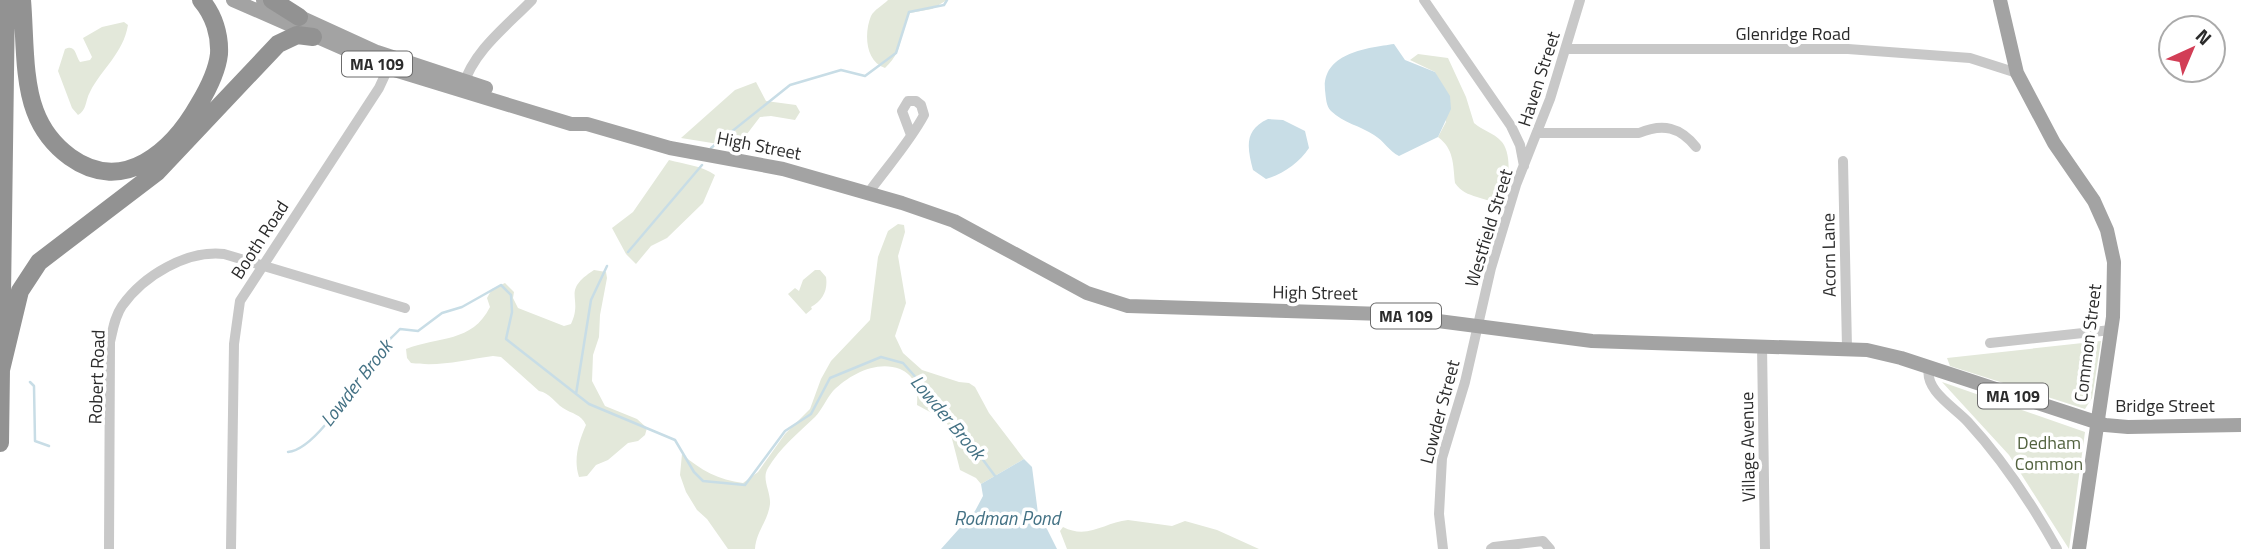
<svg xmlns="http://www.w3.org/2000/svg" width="2241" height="549" viewBox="0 0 2241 549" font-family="'Titillium Web',sans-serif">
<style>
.green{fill:#e3e8da}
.water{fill:#c8dde6}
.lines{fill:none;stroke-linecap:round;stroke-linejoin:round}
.stream{stroke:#c8dde6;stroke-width:2.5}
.minor{stroke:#c8c8c8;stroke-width:10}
.primary{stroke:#a3a3a3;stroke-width:14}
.motorway{stroke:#929292;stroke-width:18}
.labels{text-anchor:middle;stroke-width:7;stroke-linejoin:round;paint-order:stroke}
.shield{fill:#fff;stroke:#6b6b6b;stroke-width:2}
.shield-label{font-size:16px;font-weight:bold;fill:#2b2b2b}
.street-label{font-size:18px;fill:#2b2b2b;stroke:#fff}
.park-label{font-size:18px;fill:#52623e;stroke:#fff}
.water-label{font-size:19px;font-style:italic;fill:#437184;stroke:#fff}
</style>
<rect width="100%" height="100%" fill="#fff"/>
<path class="green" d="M888,0h59l-15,9 -22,4c-14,20 -2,33 -25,55 -20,-7 -21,-35 -14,-52 3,-6 12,-11 17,-16z
M124,22l4,3c-5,29 -26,43 -38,67 -5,9 -3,18 -12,23l-6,-7 -14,-37 7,-22c11,-5 10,6 15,13l10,-2 2,-3 -9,-19 19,-11z
M1418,54l30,4 18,39 8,26c8,7 20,10 27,18 12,12 10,52 -8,59 -5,2 -11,-2 -16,-3 -9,-3 -16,-5 -22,-14 -2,-19 -1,-34 -17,-46l8,-15 -11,-50 -25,-12z
M756,82l10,19 30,4 4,7 -5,8 -24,-4 -11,1 -23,30 -56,-9 54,-48z
M669,160c15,4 34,6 46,15l-12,28 -36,35 -16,8 -15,18 -10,-10 -14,-26 21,-16z
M898,224l6,1 1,7 -7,24 8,47 -11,33 8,17 19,17 37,12 10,1 6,4 14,26 35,46 -43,25 -5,-6 -16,-8 -11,-43 -4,-7 -28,-15c1,-15 -1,-29 -17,-36 -23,-9 -50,5 -67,22 -7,8 -11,19 -18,26 -17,16 -35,31 -47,51 -7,11 3,23 2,36 -2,17 -14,28 -15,45h-27l-21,-30 -10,-9 -11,-18 -6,-17 2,-21c18,16 37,26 61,29l15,-11 27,-38 25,-25 11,-30 10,-18 39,-41 8,-63 10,-26z
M594,270l12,2 1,6 -7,37 -1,22 -6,18 -1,26 13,25 32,13 10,9 -2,7 -7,6 -10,2 -20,17 -12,5 -9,11 -8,1c-6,-18 0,-36 7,-52 -5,-11 -14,-11 -23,-17 -9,-6 -13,-15 -24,-17l-38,-34 -8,-1c-29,4 -53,11 -82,7l-4,-5 -1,-9c33,-13 66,-6 84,-42l-3,-9 5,-9 13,-6 9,9 -1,6 5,10 46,18 7,-2c13,-27 -11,-32 23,-54z
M815,270h5l6,7c2,13 -3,23 -15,30l1,2 -6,5 -18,-20 7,-6 4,3 4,-11z
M2101,341l-9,57 -7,11 -135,-43 -3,-8z
M1942,382l143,50 -16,117 -60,-94z
M1128,520l44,6 13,-5 32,9 42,19h-192l-7,-18 3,-4c25,13 42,-5 65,-7z"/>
<path class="water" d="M1394,44l11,16 30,12 15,24 1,13 -13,28 -39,19c-10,-5 -15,-15 -25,-21 -13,-9 -31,-12 -43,-24 -5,-5 -5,-13 -6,-21 -3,-37 42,-42 69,-46z
M1268,119l15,1 22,11 4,17c-10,15 -26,26 -43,31l-13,-9c-6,-23 -9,-40 15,-51z
M1024,459l8,8 7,54 6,4 12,24h-116l34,-38 8,-15 -2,-12z"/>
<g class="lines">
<path class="stream" d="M711,148l79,-63 51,-15 24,6 31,-23 13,-41 35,-7 3,-5
M628,252l74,-87
M30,382l4,4 1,55 14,5
M576,394l15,-94 16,-34
M288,452c30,-3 68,-72 86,-96 7,-10 18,-18 26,-27l18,2 24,-18 20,-6 39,-22 10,10 1,17 -6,27 83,65 86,36 19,32 9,9 42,4 40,-54 26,-17 19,-36 51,-21 22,6 49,55 43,58"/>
<path class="minor" d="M1424,0l87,126 9,19 4,21
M1566,49h282l122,9 47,15
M463,86c11,-36 44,-60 69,-86
M1539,133h100c24,-10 41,-6 57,14
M1843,161l4,187
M869,192c18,-25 40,-49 55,-77l-3,-10 -5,-4h-8l-6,10 9,24
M1990,343l121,-13
M1762,345l3,204
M1929,368c-5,22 25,39 39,54 35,38 64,82 89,127
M109,549l1,-207c3,-13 5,-26 12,-36 22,-31 65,-56 102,-52l181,54
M231,549l3,-205 6,-43 139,-213 12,-26
M1443,549l-4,-35 3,-56 23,-76 26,-114 25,-83 34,-86 30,-99
M1491,549l3,-2 49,-6 7,8"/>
<path class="primary" d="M233,0l155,68 183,56h16l83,24 113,21 119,34 52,18 133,72 41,13 256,8 208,27 275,9 34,8 204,67 23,2 113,-2
M263,0l114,52 109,36
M2000,0l17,73 37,70 40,58 13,29 7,32 -1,55 -34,232"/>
<path class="motorway" d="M22,0c3,34 1,80 13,111 7,19 20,35 35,46 54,39 103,-7 129,-53 9,-15 18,-32 20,-50 1,-19 -5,-39 -18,-54
M272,0l27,17
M1,370l19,-79 19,-29 118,-90 121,-128 19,-9 16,2
M0,443l6,-443"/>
</g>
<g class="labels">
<g class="shield">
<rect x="342" y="51.5" width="70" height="25" rx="5"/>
<rect x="1371" y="303.5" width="70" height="25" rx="5"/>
<rect x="1978" y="383.5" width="70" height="25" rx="5"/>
</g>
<g class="shield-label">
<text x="377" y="70">MA 109</text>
<text x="1406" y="322">MA 109</text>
<text x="2013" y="402">MA 109</text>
</g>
<g class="street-label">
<text x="1793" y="40">Glenridge Road</text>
<text transform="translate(1539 79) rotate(-72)" y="6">Haven Street</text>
<text transform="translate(759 146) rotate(11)" y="6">High Street</text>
<text transform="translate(1489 228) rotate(-73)" y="6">Westfield Street</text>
<text transform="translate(260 240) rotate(-57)" y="6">Booth Road</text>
<text transform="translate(1829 255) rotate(-91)" y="6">Acorn Lane</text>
<text transform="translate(1315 293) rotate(1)" y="6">High Street</text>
<text transform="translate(2088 343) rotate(-83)" y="6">Common Street</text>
<text transform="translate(97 377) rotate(-88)" y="6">Robert Road</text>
<text x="2165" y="412">Bridge Street</text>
<text transform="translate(1440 412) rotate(-75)" y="6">Lowder Street</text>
<text transform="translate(1748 447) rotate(-91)" y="6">Village Avenue</text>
</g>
<g class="park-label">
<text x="2049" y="449">Dedham<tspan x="2049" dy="21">Common</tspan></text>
</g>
<g class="water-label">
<text transform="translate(356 383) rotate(-52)" y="7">Lowder Brook</text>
<text transform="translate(948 417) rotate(50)" y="7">Lowder Brook</text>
<text x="1007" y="525">Rodman Pond</text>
</g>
</g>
<g transform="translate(2192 49) rotate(44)"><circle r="33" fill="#ffffff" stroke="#aaaaaa" stroke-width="2"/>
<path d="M0-5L12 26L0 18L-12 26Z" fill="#d23e56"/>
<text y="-10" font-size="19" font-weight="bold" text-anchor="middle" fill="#2b2b2b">N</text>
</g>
</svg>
